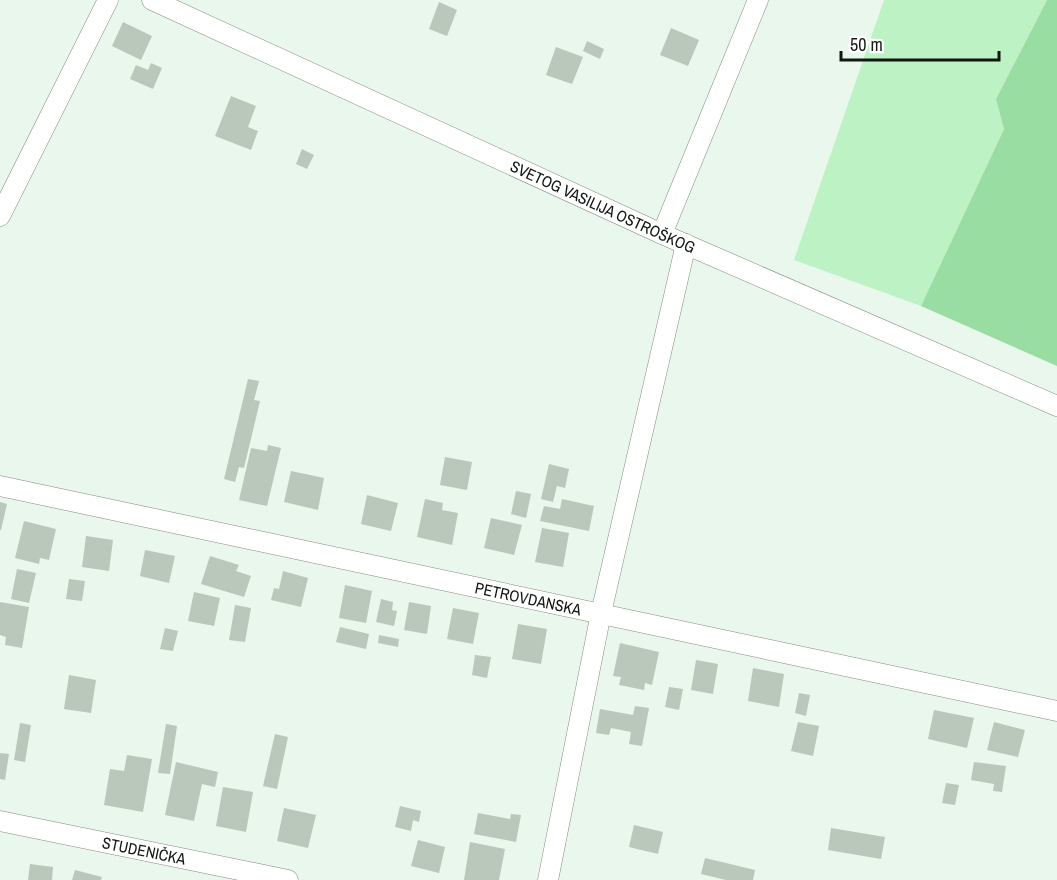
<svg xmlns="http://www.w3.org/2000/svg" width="1057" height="880" viewBox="0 0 1057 880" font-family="'Archivo Narrow',sans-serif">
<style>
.green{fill:#bdf3c4}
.water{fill:#9adda3}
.building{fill:#bac7bb}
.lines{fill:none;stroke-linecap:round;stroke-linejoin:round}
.street-casing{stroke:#818c82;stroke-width:21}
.street{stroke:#fff;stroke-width:20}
.labels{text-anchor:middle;stroke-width:4.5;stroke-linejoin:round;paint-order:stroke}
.street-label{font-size:16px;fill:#121713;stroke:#fff}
</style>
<rect width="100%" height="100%" fill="#eaf7ec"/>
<path class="green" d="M884,0h163l-51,99 8,30 -83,177 -127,-46z"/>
<path class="water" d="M1047,0h10v366l-136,-60 83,-177 -8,-30z"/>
<path class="building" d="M439,2l18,8 -10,26 -18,-7z
M123,22l29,14 -11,24 -29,-14z
M671,28l28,12 -11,26 -28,-11z
M587,41l17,8 -4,10 -17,-8z
M556,47l27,10 -11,27 -26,-9z
M151,63l11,5 -9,21 -23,-10 6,-14 12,5z
M231,96l25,10 -8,21 10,4 -7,19 -36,-14z
M302,149l12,6 -7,14 -11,-5z
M248,379l11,2 -5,19 6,1 -16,67 -5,-1 -4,15 -11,-3z
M268,445l13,3 -14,58 -28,-6 12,-52 16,3z
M445,457l27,5 -5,28 -27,-5z
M549,464l20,5 -4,19 -8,-2 -4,16 -12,-3z
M291,471l33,7 -6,32 -34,-8z
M516,491l15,3 -5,24 -15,-4z
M367,495l31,8 -7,28 -30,-7z
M425,499l18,4 -1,7 16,3 -6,32 -35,-8z
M562,499l32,7 -5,25 -49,-10 4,-15 16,3z
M0,502l7,2 -6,26h-1z
M491,518l31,7 -8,30 -30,-7z
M24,521l32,8 -7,31 -9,-2 -1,6 -24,-6z
M542,528l27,5 -6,34 -28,-5z
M86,536l27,4 -4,31 -27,-4z
M145,550l30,6 -6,27 -29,-7z
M210,556l29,9 -3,6 15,5 -7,21 -43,-13z
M17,569l19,4 -7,30 -18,-4z
M283,571l25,7 -7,29 -30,-7 3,-12 5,1z
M69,579l16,2 -3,20 -16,-2z
M345,585l27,6 -6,32 -27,-5z
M194,592l26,6 -6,28 -26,-5z
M381,599l12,3 -1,8 5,1 -3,15 -18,-4z
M0,602l29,5 -7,41 -17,-3 1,-8 -6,-2z
M409,602l22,4 -4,28 -23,-4z
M235,605l16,3 -6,34 -16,-2z
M453,608l26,5 -6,31 -26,-5z
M518,624l29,5 -6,35 -29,-5z
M340,627l29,7 -3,15 -30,-7z
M165,628l13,3 -5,20 -13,-2z
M379,635l20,4 -1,8 -20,-4z
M620,643l39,9 -7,33 -7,-2 -1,7 -25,-5 2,-8 -8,-1z
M475,655l16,2 -4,21 -15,-3z
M696,660l22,4 -5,30 -22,-4z
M753,668l31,6 -5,33 -31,-6z
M69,675l27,5 -5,33 -27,-4z
M669,687l14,2 -4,21 -14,-3z
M799,693l11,2 -4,21 -11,-3z
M635,706l14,2 -7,38 -13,-2 2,-12 -20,-4 -2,7 -13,-2 4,-24 33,6z
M934,710l40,8 -7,30 -39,-9z
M798,722l21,4 -6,30 -22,-5z
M994,722l31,8 -7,27 -31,-7z
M20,723l11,2 -6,37 -11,-2z
M166,724l11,2 -7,48 -12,-1z
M275,734l13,3 -11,52 -14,-3z
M0,753l9,1 -4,26 -5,-1z
M127,755l25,4 -9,53 -39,-7 6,-36 14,2z
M176,762l42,10 -3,15 -13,-3 -8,37 -29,-6z
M974,762l32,4 -4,26 -9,-1 1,-7 -23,-4z
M946,783l13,2 -4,20 -13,-2z
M223,787l30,5 -7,40 -30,-6z
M400,806l21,5 -2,11 -6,-2 -2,11 -16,-4z
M284,808l32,7 -8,33 -31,-7z
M478,813l32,6 1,-5 10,1 -5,27 -42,-8z
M634,825l29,7 -5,22 -29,-7z
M831,828l54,9 -4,22 -53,-9z
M418,840l27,7 -6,26 -28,-7z
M470,842l35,7 -6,31h-35z
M705,858l50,12 -2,10h-27l-25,-6z
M30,864l23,3 -1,13h-24z
M75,870l27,7 -1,3h-29z"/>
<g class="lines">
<defs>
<g id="street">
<path id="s1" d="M152,0l510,234 395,172"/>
<path d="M0,216l108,-216"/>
<path d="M662,234l96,-234"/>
<path id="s2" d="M0,486l1057,225"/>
<path id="s3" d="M0,821l288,59"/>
<path d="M548,880l53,-267 85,-369"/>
</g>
</defs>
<use href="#street" class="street-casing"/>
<use href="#street" class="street"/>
</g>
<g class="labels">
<g class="street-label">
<text dy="6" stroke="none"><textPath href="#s1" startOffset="496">SVETOG VASILIJA OSTROŠKOG</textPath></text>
<text dy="6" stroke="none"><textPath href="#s2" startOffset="540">PETROVDANSKA</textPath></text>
<text dy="6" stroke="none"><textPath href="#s3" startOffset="147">STUDENIČKA</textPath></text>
</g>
</g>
<path d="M841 51v9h158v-9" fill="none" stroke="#121713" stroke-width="3"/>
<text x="850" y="51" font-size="18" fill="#121713" stroke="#ffffff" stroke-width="4.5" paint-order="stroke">50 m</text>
</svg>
